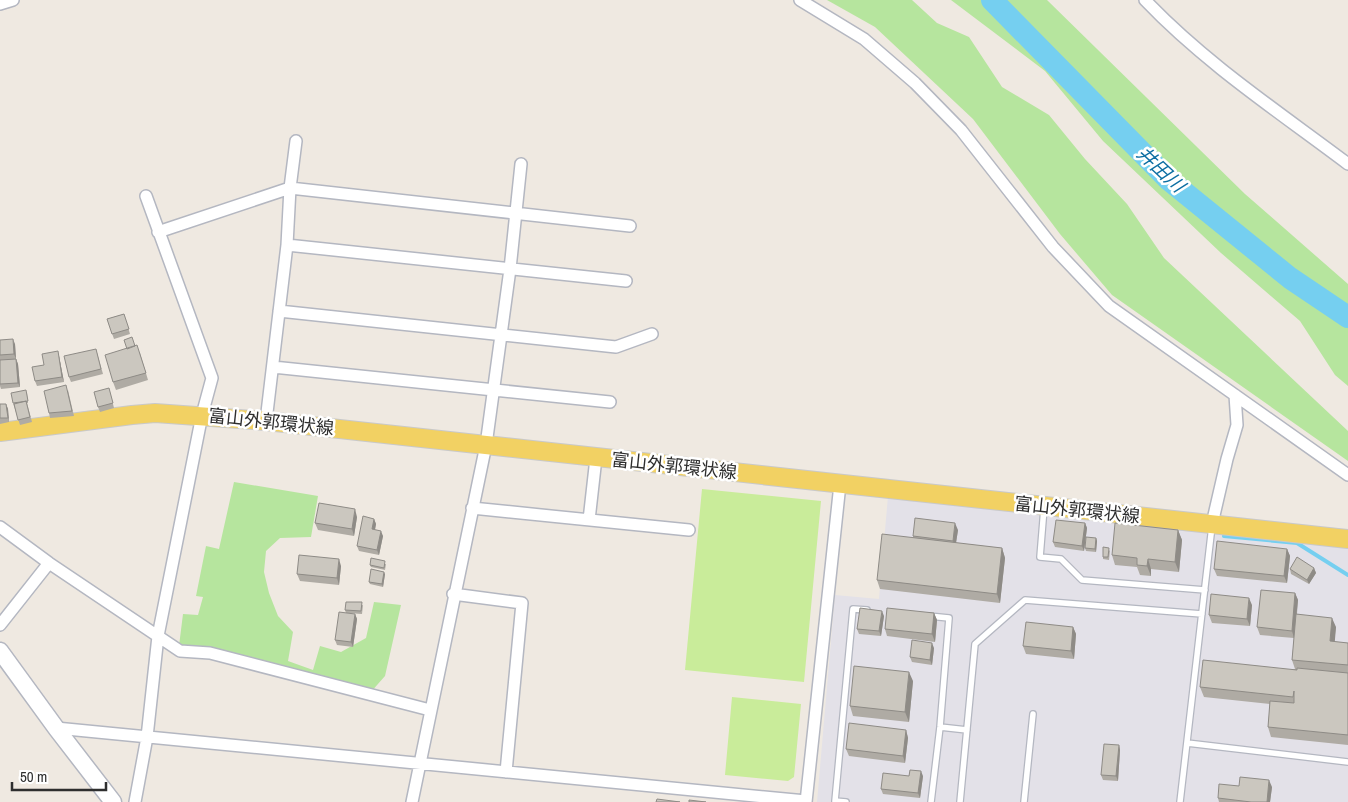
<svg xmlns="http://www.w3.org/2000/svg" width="1348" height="802" viewBox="0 0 1348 802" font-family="'Archivo Narrow','Noto Sans JP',sans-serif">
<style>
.industrial{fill:#e3e1e8}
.green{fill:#b6e59e}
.pitch{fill:#c9ec9a}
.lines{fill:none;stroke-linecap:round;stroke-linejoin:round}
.stream{stroke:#75cff0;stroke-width:4}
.river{stroke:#75cff0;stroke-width:22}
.service-casing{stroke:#b4b7c1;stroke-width:8}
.minor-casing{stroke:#b4b7c1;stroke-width:14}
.secondary-casing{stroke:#b4b7c1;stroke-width:19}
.primary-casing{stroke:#c9c9c9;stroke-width:20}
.service{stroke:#fff;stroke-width:5.5}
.minor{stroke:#fff;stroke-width:11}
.secondary{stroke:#fff;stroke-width:16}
.primary{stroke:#f2d163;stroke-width:18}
.wall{fill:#afaba4}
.shaded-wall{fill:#8e8b86}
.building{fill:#cbc7bf;stroke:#8e8b86}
.labels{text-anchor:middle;stroke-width:5;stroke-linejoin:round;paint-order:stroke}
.street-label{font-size:18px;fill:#2e2e2e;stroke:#fff}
.water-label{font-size:19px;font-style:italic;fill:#0d6fa3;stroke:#fff}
</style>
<rect width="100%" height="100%" fill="#efe9e1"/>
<path class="industrial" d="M888,496l460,52v254h-531l18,-207 44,4z"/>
<path class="green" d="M827,0h85l25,23 32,14 33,50 47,28 36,44 42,45 37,54 184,173v30l-236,-166 -52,-61 -87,-115 -98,-92z
M951,0h96l198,194 103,90v102l-13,-11 -35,-54 -79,-68 -118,-112 -58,-70z
M234,482l84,14 -7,41 -31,1 -14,13 -2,21 5,21 9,23 15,16 -5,29 25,9 7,-24 21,6 25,-14 8,-36 27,3 -16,71 -15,17 -181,-38 -10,-9 4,-32 15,1 5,-18 -7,-1 10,-50 13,3z"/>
<path class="pitch" d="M702,489l119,12 -17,181 -119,-12z
M732,697l69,7 -7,73 -6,4 -63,-6z"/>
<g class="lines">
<path class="stream" d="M1224,536l73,7 51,32"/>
<path class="river" d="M992,0l177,180 121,98 58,39"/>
<defs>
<path id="service" d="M1044,508l-4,49 21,2 21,21 123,10
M929,616l20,2 -9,109 -9,75
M940,727l27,3
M1187,743l161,19
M846,802l-11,-1 18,-192 14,1
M960,802l15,-158 50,-44 177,14
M1024,802l9,-88
M1180,802l32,-276"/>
<path id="minor" d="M800,0l64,39 51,44 46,47 92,117 56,59 239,169
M1145,0c60,63 134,112 203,164
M0,4l13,-4
M158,232l132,-44 340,38
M287,245l339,36
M279,311l337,36 36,-13
M273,367l337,35
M266,421l21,-176 3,-57 6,-47
M472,508l217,22
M589,520l7,-62
M1212,524l15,-65 10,-34 -2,-30
M0,527l49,36 131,88 30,2 220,57
M453,594l69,9 -16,169
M0,625l49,-62
M56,728l750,73
M135,802l12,-65 11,-101 44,-221 10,-37 -66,-182
M412,802l74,-357 24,-176 11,-105
M806,802l34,-318"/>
<path id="secondary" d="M0,651l56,77 57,74"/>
<path id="primary" d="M0,432l132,-17 23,-2 111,8 1082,118"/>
</defs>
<use href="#service" class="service-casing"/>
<use href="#minor" class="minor-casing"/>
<use href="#secondary" class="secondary-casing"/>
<use href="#primary" class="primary-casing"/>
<use href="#service" class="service"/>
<use href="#minor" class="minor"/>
<use href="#secondary" class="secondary"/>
<use href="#primary" class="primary"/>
</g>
<path class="wall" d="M124,314l6,20 -16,5 -7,-20z
M0,340l15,4 1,15 2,5 2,23 -19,2 -1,-3v-26l11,-1 -11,1z
M135,346l5,7 8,27 -32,10 -3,-8z
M96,349l7,25 -32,8 -2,-5z
M59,356l5,26 -27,4 -2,-5z
M109,388l5,20 -14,4 -2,-5z
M68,390l6,26 -24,2 -1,-5z
M27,393l1,10h-1l5,19 -12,3 -7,-22z
M0,404h6l2,5 1,13 -9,2z
M357,517l-3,19 -36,-6 -3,-7z
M374,519l2,5 -1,6 8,6 -4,19 -20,-4 -2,-5z
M1085,523l2,5 -3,23 -29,-4 -2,-5z
M958,530l-2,13 46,5 3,10 -5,45 -120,-14 -3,-9 36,-42v-2z
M1178,530l4,10 -3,32 -28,-3v7l-11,-1 -3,-8 -22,-2 -3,-10z
M1096,538l1,3 -1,11 -10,-1 -1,-3z
M1287,549l3,7 -3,27 -70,-7 -3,-7z
M1110,550l-1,10 -6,-1v-2z
M386,564l-1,6 -14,-3 -1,-2z
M341,566l-2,19 -39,-4 -3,-7z
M1314,568l2,5 -7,11 -18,-10 -1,-5z
M385,574l-2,13 -13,-3 -1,-2z
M1295,593l3,7 -1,14 39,13 -2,15 14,1v102l-77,-8 -3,-10 2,-23 -66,-7 -4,-10 95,-18 -3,-9 2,-22 -34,-3 -3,-8z
M363,605l-1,9 -16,-1 -1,-3z
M1252,605l-2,21 -38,-3 -3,-8z
M934,613l3,7 -2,22 -48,-6 -2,-7z
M355,614l2,5 -4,28 -16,-2 -2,-5z
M884,616l-3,20 -22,-2 -2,-5z
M1073,627l3,7 -2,25 -48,-5 -3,-8z
M934,648l-2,17 -20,-3 -2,-5z
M913,681l-4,41 -56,-6 -3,-10z
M906,730l2,8 -3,25 -56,-7 -3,-7z
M1119,745l1,5 -2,31 -15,-1 -2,-5z
M909,776h14l-3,22 -37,-4 -2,-5z
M1239,786l33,1 -2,15h-51l-1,-4z"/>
<path class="shaded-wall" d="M13,339l2,5 1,15 -2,-5z
M58,351l1,5 5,26 -2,-5z
M16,359l2,5 2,23 -2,-4z
M6,404l2,5 1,13 -1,-4z
M355,509l2,8 -3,19 -2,-7z
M374,519l2,5 -2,10 -2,-5z
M955,523l3,7 -3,19 -2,-8z
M1085,523l2,5 -3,23 -2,-5z
M1178,530l4,10 -3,32 -4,-10z
M381,531l2,5 -4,19 -2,-5z
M1096,538l1,3 -1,11 -1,-3z
M1002,548l3,10 -5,45 -3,-9z
M1287,549l3,7 -3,27 -3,-7z
M339,559l2,7 -2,19 -2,-7z
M1148,559l3,10v7l-4,-10z
M1314,568l2,5 -7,11 -2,-4z
M384,572l1,2 -2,13 -1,-3z
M1295,593l3,7 -4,38 -2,-7z
M1249,598l3,7 -2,21 -3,-7z
M882,611l2,5 -3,20 -2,-5z
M934,613l3,7 -2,22 -3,-8z
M355,614l2,5 -4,28 -2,-5z
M1332,618l4,9 -2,24 -4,-10z
M1073,627l3,7 -2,25 -3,-8z
M932,643l2,5 -2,17 -2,-5z
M909,672l4,9 -4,41 -4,-10z
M906,730l2,8 -3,25 -2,-7z
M1119,745l1,5 -2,31 -2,-5z
M921,771l2,5 -3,22 -2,-5z
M1269,780l3,7 -2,15h-3z"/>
<path class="building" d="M124,314l5,15 -17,5 -5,-15z
M132,337l3,9 -8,3 -3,-9z
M13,339l1,15 -14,1v-15z
M137,345l9,28 -33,9 -8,-27z
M96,349l5,20 -32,8 -5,-21z
M58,351l4,26 -27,4 -3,-14 12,-2 -2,-11z
M16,359l2,24 -18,1v-24z
M66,385l6,26 -23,2 -5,-22z
M109,388l4,15 -15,4 -4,-15z
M26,390l2,11 -15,2 -2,-10z
M26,401l4,16 -12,3 -4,-16z
M0,404h6l2,14h-8z
M319,503l36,6 -3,20 -37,-6z
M363,516l11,3 -2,10 9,2 -4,19 -20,-4z
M915,518l40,5 -2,18 -40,-5z
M1056,520l29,3 -3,23 -29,-4z
M1115,523l63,7 -3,32 -27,-3 -1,7 -10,-1v-7l-25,-3z
M882,534l120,14 -5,46 -120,-14z
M1086,537l10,1 -1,11 -10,-1z
M1217,541l70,8 -3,27 -70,-7z
M1103,547l6,1 -1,9h-5z
M299,555l40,4 -2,19 -40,-4z
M1297,557l17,11 -7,12 -17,-11z
M371,558l14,3 -1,7 -14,-3z
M371,569l13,3 -2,12 -13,-2z
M1261,590l34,3 -3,38 -35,-4z
M1211,594l38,4 -2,21 -38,-4z
M346,602h16l-1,9 -16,-1z
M860,608l22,3 -3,20 -22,-2z
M887,608l47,5 -2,21 -47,-5z
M339,612l16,2 -4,28 -16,-2z
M1296,614l36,4 -2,23 18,2v22l-56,-5z
M1026,622l47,5 -2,24 -48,-5z
M912,640l20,3 -2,17 -20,-3z
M1203,660l94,10v-2l51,5v62l-80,-8 2,-26 24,2v-12l-1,6 -93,-10z
M854,666l55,6 -4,40 -55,-6z
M849,723l57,7 -3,26 -57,-7z
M1104,744l15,1 -3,31 -15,-1z
M910,770l11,1 -3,22 -37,-4 2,-16 26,3z
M1240,777l29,3 -2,22h-16l-33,-4 1,-14 20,2z
M657,799l23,3h-24z
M689,800l17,2h-17z"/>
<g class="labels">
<g class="street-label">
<text transform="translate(271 422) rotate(6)" y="6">富山外郭環状線</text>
<text transform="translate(674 466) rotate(6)" y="6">富山外郭環状線</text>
<text transform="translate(1077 510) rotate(6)" y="6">富山外郭環状線</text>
</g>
<g class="water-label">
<text transform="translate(1161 169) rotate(43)" y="7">井田川</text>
</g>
</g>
<path d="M12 782v8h94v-8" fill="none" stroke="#2e2e2e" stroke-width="2.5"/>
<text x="20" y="782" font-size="15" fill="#2e2e2e" stroke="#ffffff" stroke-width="4" paint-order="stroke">50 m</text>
</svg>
